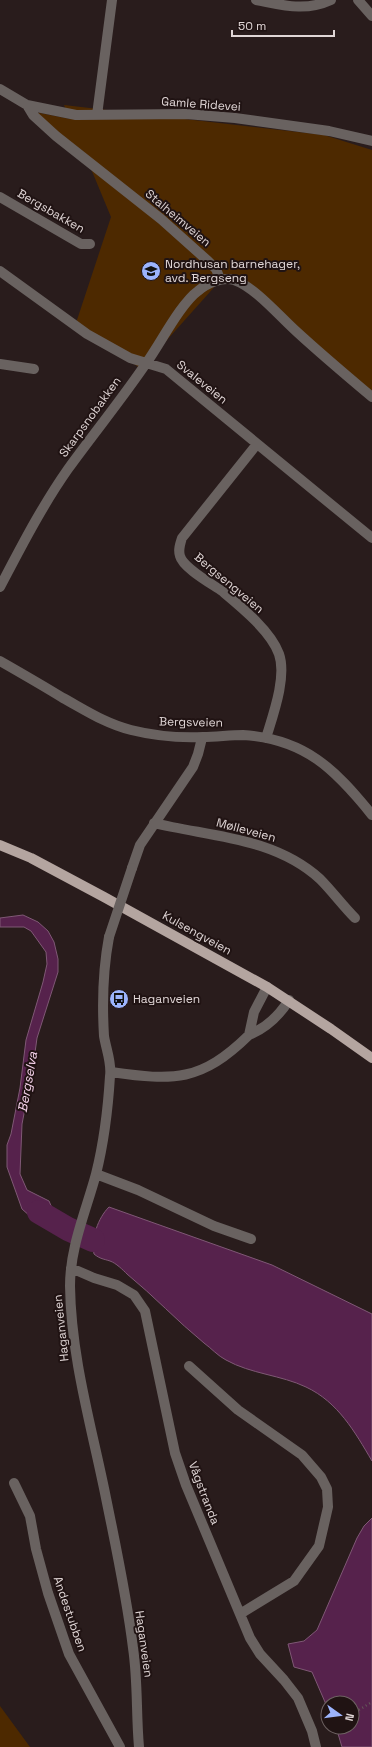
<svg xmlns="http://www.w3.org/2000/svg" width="372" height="1747" viewBox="0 0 372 1747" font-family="'Space Grotesk',sans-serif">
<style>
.green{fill:#4d2900}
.water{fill:#56224c;stroke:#7f5875}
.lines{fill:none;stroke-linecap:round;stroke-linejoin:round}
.river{stroke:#56224c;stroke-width:24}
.path{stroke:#655959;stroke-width:2.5;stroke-dasharray:1 3;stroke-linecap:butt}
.minor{stroke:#696260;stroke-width:10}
.major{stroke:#b4a5a0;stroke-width:10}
.minor-bridge{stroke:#696260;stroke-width:10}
.labels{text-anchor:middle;stroke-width:4;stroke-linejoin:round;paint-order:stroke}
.street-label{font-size:12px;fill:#e0d6d6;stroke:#201313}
.poi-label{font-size:12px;fill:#e0d6d6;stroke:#201313;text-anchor:start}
.water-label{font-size:13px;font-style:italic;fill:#f9d6ef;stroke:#201313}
</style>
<rect width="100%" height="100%" fill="#291c1c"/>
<path class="green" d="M64,105l260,30 48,15v244l-146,-120 -85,95 -65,-46 35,-106 -27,-65 -24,-18 -25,-22 35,7z
M0,1706l30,41h-30z"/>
<path class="water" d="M23,915l15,7 10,9 6,11 4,17v13l-21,66 -4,29 -11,57 -2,50 7,16 22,11 6,14 15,10 -3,8 -9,-4 -18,-4 -18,-16 -15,-42v-22l4,-11 9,-46 6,-48 17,-58 4,-18 -1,-12 -15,-21 -7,-4h-24v-9z
M109,1207l163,58 100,49v147c-17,-29 -34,-59 -66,-74 -25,-12 -55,-13 -80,-27 -8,-4 -15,-12 -22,-17 -27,-22 -50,-47 -77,-69 -4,-4 -11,-11 -17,-13 -6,-2 -10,-2 -16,-7 -3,-16 4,-36 15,-47z
M372,1518v229h-30l-6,-20h16v-24h-24v6l-16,-37 -18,-5 -6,-23 16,-3 13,-11 40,-92 7,-12z"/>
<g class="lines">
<path class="river" d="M39,1212l29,17 25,11"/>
<path class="path" d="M352,1714l20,-12"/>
<path class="minor" d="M256,0c27,5 49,12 75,0
M358,0l14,16
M0,89l27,16 6,10 23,21 105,83 47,42 8,8 4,10
M27,105l49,10 110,-1 49,4 94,13 43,10
M97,115l15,-115
M0,197l81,47h9
M0,271l87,63 43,24 36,11 206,169
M0,364l34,5
M257,444l-75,94c-2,6 -4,12 -2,18 3,12 32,28 42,35 18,15 49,40 57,63 8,23 -6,61 -13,84
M0,587c21,-40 42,-81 68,-118 26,-36 54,-70 79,-107 13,-18 34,-59 51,-71 8,-7 25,-15 36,-11 21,7 46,37 63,52 24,22 50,44 75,65
M0,661c21,12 42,24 63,37 22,12 43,26 68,32 24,6 48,8 72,7 13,0 27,-2 40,-2 62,4 92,34 129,80
M154,823c57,14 120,14 166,56 12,12 23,27 35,39
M132,868l8,-23 53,-78 5,-13 4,-16
M109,937c-6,32 -7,66 -5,99 2,13 8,27 6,40 -2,33 -6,66 -14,98 -10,37 -26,73 -26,112 1,72 22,142 36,212 10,49 21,100 27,150 5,33 3,66 6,99
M267,987l-13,25 -5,23c17,-7 30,-19 40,-35
M111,1072c63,9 90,10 138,-37
M96,1174l42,16 76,36 37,13
M71,1268l23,10 23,7 17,10 11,16 30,142 11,32 64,153 10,16 24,26 14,18 14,33 4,16
M189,1366l49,44 64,45 19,22 6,12 1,18 -9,39 -25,35 -54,33
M14,1483l16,33 6,33 12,44 21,61 51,93"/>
<path class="major" d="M0,845l31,13 73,39 163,90 64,42 41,29"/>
<path class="minor-bridge" d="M109,937l23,-69"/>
</g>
<defs>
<symbol id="school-disc" viewBox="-11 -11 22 22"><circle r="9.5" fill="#9cb4fd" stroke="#201313"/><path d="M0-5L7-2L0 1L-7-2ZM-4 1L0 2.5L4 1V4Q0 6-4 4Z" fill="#111"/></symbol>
<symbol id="bus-disc" viewBox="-11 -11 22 22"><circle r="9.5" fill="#9cb4fd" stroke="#201313"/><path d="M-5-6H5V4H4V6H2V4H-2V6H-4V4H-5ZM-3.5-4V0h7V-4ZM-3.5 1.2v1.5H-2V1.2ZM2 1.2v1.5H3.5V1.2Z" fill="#111"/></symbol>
</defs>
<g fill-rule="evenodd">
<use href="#school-disc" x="140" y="260" width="22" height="22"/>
<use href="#bus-disc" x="108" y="988" width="22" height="22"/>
</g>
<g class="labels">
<g class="street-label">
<text transform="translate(201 104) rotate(4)" y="4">Gamle Ridevei</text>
<text transform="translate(51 211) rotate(30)" y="4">Bergsbakken</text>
<text transform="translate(178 218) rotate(40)" y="4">Stalheimveien</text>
<text transform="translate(202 382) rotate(39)" y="4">Svaleveien</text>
<text transform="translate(90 417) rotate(-54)" y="4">Skarpsnobakken</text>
<text transform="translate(229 583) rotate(40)" y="4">Bergsengveien</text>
<text transform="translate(191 722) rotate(1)" y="4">Bergsveien</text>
<text transform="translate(246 830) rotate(15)" y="4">Mølleveien</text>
<text transform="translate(197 933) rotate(29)" y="4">Kulsengveien</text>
<text transform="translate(61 1328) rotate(-96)" y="4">Haganveien</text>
<text transform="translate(204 1493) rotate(69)" y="4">Vågstranda</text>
<text transform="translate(70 1614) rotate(71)" y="4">Andestubben</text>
<text transform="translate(144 1644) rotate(82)" y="4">Haganveien</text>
</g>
<g class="poi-label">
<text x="165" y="268">Nordhusan barnehager,<tspan x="165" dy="14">avd. Bergseng</tspan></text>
<text x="133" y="1003">Haganveien</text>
</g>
<g class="water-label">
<text transform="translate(27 1082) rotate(-80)" y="5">Bergselva</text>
</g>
</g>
<g transform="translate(340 1715) rotate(104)"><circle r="19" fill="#201313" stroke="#6d6161"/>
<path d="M0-3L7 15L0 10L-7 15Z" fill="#9cb4fd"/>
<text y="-6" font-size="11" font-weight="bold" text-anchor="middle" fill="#e0d6d6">N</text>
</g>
<path d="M232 30v6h102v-6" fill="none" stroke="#e0d6d6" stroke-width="2"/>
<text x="238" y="30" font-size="12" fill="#e0d6d6" stroke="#201313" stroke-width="3" paint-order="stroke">50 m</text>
</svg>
